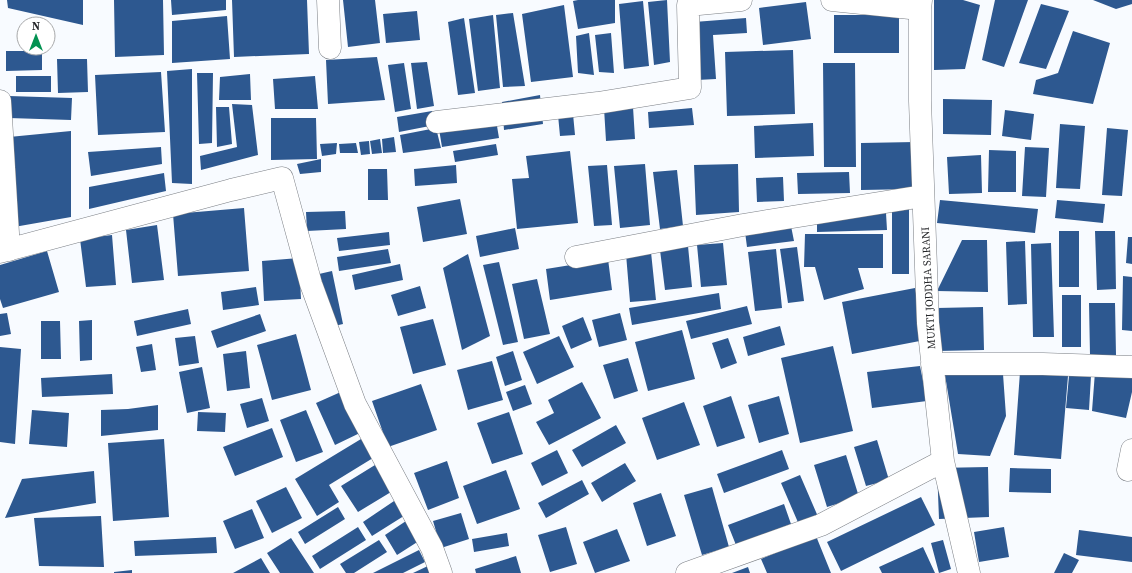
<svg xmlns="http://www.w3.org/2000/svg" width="1132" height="573" viewBox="0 0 1132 573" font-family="'Source Serif 4',serif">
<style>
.building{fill:#2d5890}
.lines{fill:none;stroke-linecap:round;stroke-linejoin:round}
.minor-casing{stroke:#7b7f85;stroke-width:23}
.minor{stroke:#fff;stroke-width:22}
.labels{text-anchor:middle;stroke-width:4;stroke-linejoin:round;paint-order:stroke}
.street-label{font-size:11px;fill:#26272a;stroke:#fff}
</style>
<rect width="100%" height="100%" fill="#f8fbff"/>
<path class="building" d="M7,0h76v25l-75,-17z
M114,0h49l1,55 -49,2z
M171,0h55v10l-54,5z
M232,0h75l2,54 -75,3z
M343,0h32l5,43 -32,4z
M578,0h37v23l-37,6 -5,-28z
M667,0l3,62 -16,3 -6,-63z
M934,0h29l17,5 -15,64 -31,1z
M995,0h33l-24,67 -22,-7z
M1093,0h39v4l-16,5z
M643,1l6,65 -25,3 -5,-65z
M806,2l5,37 -48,6 -4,-37z
M1041,4l28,7 -23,58 -27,-6z
M564,5l9,72 -42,5 -9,-68z
M417,11l3,29 -34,3 -3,-29z
M513,13l12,73 -22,1 -7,-72z
M493,15l7,73 -22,3 -9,-72z
M834,15h65v38h-65z
M227,16l3,43 -58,4v-42z
M464,18l11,75 -17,2 -10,-73z
M746,18l1,15 -34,2 3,44 -19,1 -3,-58z
M1073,31l37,12 -17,61 -60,-10 3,-14 22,-7z
M589,33l5,42 -16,-2 -2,-37z
M611,33l3,40 -15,-1 -4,-37z
M793,50l2,64 -68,2 -2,-64z
M6,51h36v19l-36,1z
M377,57l8,43 -57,4 -2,-44z
M57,59h30l1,33 -30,1z
M427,62l7,44 -17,3 -6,-46z
M404,63l7,46 -16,3 -7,-47z
M823,63h32l1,104h-32z
M192,69v115l-20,-1 -5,-112z
M161,72l4,60 -67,3 -3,-60z
M197,73h16l-1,70 -13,1z
M250,74l1,26h-32l1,-23z
M16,76h35v16h-35z
M315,76l3,33h-43l-2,-30z
M540,95l3,29 -39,6 -2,-28z
M9,96l63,2 -1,22 -62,-2z
M943,99l49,1 -1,35 -48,-1z
M232,104l20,1 6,50 -57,15 -1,-14 37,-9z
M216,107h13l3,37 -15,3z
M633,107l2,32 -29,2 -2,-33z
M692,108l2,17 -45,3 -1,-16z
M1005,110l29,4 -3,26 -29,-4z
M432,111l3,14 -36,7 -2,-15z
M573,114l2,21 -15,1 -2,-21z
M271,118h45l1,41 -46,1z
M496,120l3,18 -57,9 -3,-18z
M813,123l1,33 -59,2 -1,-32z
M1060,124l25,2 -5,63 -24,-1z
M436,128l5,20 -38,5 -3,-18z
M1107,128l21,2 -6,66 -20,-1z
M71,131v86l-57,10 -5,-90z
M394,137l2,15 -13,1 -1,-14z
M380,139l2,14 -10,1 -2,-13z
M369,141l1,13 -9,1 -2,-13z
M915,142v47l-54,1v-47z
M337,143l-1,11 -14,2 -2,-12z
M356,143l2,10h-18l-1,-9z
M496,144l2,11 -43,7 -2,-11z
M161,147l1,17 -71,12 -3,-24z
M1025,147l24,1 -3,49 -24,-1z
M989,150l27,1v41h-28z
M570,151l8,72 -61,6 -5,-50 17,-1 -3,-22z
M981,155l1,38 -33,1 -2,-37z
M321,159v13l-21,2 -3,-10z
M645,164l5,61 -30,3 -6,-62z
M738,164l1,48 -43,3 -2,-50z
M456,165l1,18 -42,3 -1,-17z
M607,165l5,60 -18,1 -6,-60z
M368,169h19l1,31h-20z
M677,170l6,56 -23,3 -7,-57z
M849,172l1,21 -52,1 -1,-21z
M164,173l2,18 -77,18v-22z
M783,177l1,24 -27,1 -1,-24z
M460,199l7,35 -44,8 -6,-35z
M940,200l98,9 -3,24 -98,-10z
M1057,200l48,4 -2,19 -48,-5z
M892,207h17v67h-17z
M244,208l5,63 -71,5 -5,-62z
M345,211l1,18 -39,2 -1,-19z
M886,213l1,17 -70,2v-17z
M157,225l7,55 -32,3 -6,-53z
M791,226l3,15 -47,6 -2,-15z
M515,228l4,21 -39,8 -4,-21z
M1059,231h20v56h-20z
M1095,231h20l1,58 -19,1z
M389,232l1,13 -51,6 -2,-13z
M805,234h78v34h-25l6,21 -40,11 -9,-33h-11z
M112,235l4,50 -30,2 -6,-48z
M1128,237h4v27l-6,-1z
M962,240h25l1,52 -51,-1z
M1025,241l2,63 -19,1 -2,-63z
M723,243l4,42 -26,2 -4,-42z
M1051,243l3,94h-21l-2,-93z
M688,246l4,41 -27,3 -5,-40z
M797,247l7,54 -16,2 -8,-54z
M388,249l3,14 -52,8 -2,-14z
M776,249l6,59 -27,3 -7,-59z
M47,251l12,41 -56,16 -3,-9v-34z
M651,252l5,48 -26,2 -4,-48z
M468,254l22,82 -28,14 -19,-82z
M299,258l2,41 -37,2 -2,-40z
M608,259l4,31 -62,10 -4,-31z
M499,262l19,80 -15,3 -20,-80z
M400,264l3,16 -48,10 -3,-15z
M332,271l11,53 -13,3 -11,-53z
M1123,276l9,1v54l-10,-1z
M537,279l13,55 -26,5 -12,-55z
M420,286l6,22 -28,8 -7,-21z
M256,287l3,18 -36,5 -2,-18z
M915,288l10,52 -73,14 -10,-52z
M719,293l2,16 -89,16 -3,-17z
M1062,295h19v52h-19z
M1089,303h26l1,52h-26z
M747,306l5,18 -61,15 -5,-18z
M983,307l1,43 -46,1 -1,-43z
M188,309l3,15 -54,12 -3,-15z
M7,313l4,21 -11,2v-22z
M620,313l7,27 -28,7 -7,-27z
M260,314l6,17 -49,17 -6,-17z
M583,317l9,23 -21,9 -9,-23z
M433,319l13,46 -33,9 -13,-47z
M92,320v40l-12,1 -1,-40z
M41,321h19l1,38h-20z
M780,326l5,19 -37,11 -5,-19z
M682,330l13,49 -47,12 -13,-49z
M296,334l15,56 -39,10 -15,-55z
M195,336l4,27 -20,3 -4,-28z
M559,336l15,31 -37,17 -14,-32z
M728,338l9,25 -16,6 -9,-26z
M152,344l4,26 -15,2 -5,-25z
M833,346l20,85 -53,12 -19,-85z
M0,347l21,2 -6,95 -15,-2z
M246,351l4,37 -23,3 -4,-37z
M513,351l9,29 -17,6 -9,-29z
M628,358l10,33 -24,8 -11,-34z
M492,361l11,39 -35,10 -11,-40z
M920,366l7,35 -55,7 -5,-36z
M202,367l8,41 -23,5 -8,-41z
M1020,372l48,4 -7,83 -47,-4z
M1095,372l37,4v16l-6,26 -34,-7z
M112,374l1,20 -71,3 -1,-19z
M1003,374l3,42 -16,40 -32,-2 -13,-79z
M1069,376h22l-2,34 -23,-2z
M582,382l19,36 -52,27 -13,-23 18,-9 -6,-13z
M421,384l16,46 -49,17 -16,-46z
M525,385l7,19 -19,7 -7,-19z
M343,391l19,41 -27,13 -19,-42z
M731,396l14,42 -28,9 -14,-41z
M779,396l10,38 -30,9 -11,-38z
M262,398l7,23 -22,7 -7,-24z
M684,402l16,43 -43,15 -15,-42z
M158,405v25l-57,6v-26l27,-1z
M32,410l37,3 -2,34 -38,-3z
M306,410l17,42 -27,10 -16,-42z
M198,412l28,1 -1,19 -28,-1z
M509,412l14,42 -31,10 -15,-41z
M616,425l10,18 -44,24 -10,-17z
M272,428l11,29 -48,19 -12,-29z
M164,439l5,78 -56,4 -5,-78z
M361,439l12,19 -44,27 10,17 -22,14 -22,-37z
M877,440l12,40 -23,6 -12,-39z
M557,450l11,23 -26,13 -11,-23z
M782,450l7,19 -65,24 -7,-19z
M846,455l13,42 -32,10 -13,-42z
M447,461l12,37 -31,12 -14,-37z
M625,463l11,18 -34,21 -11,-19z
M375,465l16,27 -33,20 -17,-26z
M988,467l1,50 -50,2 -2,-51z
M1010,468l41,1v24l-42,-1z
M506,470l14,39 -43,15 -14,-38z
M94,471l2,32 -91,15 17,-39z
M800,475l19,44 -19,8 -19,-44z
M582,480l7,14 -43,24 -8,-15z
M286,487l16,31 -30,15 -16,-32z
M712,487l17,60 -27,8 -18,-60z
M661,493l15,43 -29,10 -14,-43z
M921,497l14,28 -94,46 -14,-29z
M397,499l10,15 -35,22 -9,-14z
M784,504l7,20 -55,21 -8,-20z
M338,507l7,12 -40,25 -7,-12z
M252,509l12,29 -29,11 -12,-28z
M461,513l8,26 -28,9 -8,-27z
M101,516l3,51 -65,-1 -5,-48z
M409,519l13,20 -25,16 -12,-20z
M358,527l8,13 -46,29 -8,-13z
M566,527l11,37 -27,8 -12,-37z
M1004,527l5,30 -30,5 -5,-30z
M617,529l13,32 -35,12 -12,-31z
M1079,530l53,7v25l-56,-7z
M507,533l2,13 -35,6 -2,-13z
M816,536l15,37h-64l-6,-14z
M216,537l1,16 -82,3 -1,-15z
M291,538l23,35h-34l-13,-20z
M379,540l8,12 -33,21h-8l-6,-9z
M943,540l8,29 -12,4 -8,-30z
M923,547l12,26h-53l-3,-6z
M419,550l6,12 -22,11h-30z
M1064,553l15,7 -7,13h-18z
M516,556l5,17h-45l-1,-4z
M261,558l9,15h-37z
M430,565l4,8h-21z
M748,567l2,6h-18z
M132,570v3h-18v-1z"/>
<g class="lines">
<defs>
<path id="minor" d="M328,0l2,48
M832,0l88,9
M921,0l-1,9v92l8,222 15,138 26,112
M0,101l9,149
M437,122l161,-19 92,-15 -2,-83 53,-5
M0,252l231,-62 51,-12 29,106 44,120 77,144 9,25
M576,257l167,-32 180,-29
M932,364h111l89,3
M1128,470l4,-20
M687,573l134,-48 122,-64"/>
</defs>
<use href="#minor" class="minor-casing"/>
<use href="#minor" class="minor"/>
</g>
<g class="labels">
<g class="street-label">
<text transform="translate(928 288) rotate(-93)" y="4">MUKTI JODDHA SARANI</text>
</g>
</g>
<g transform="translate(36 36)"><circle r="19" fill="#ffffff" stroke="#a8a9aa"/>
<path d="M0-3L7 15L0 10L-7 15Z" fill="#039252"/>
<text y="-6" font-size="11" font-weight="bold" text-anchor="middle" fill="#26272a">N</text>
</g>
</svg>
